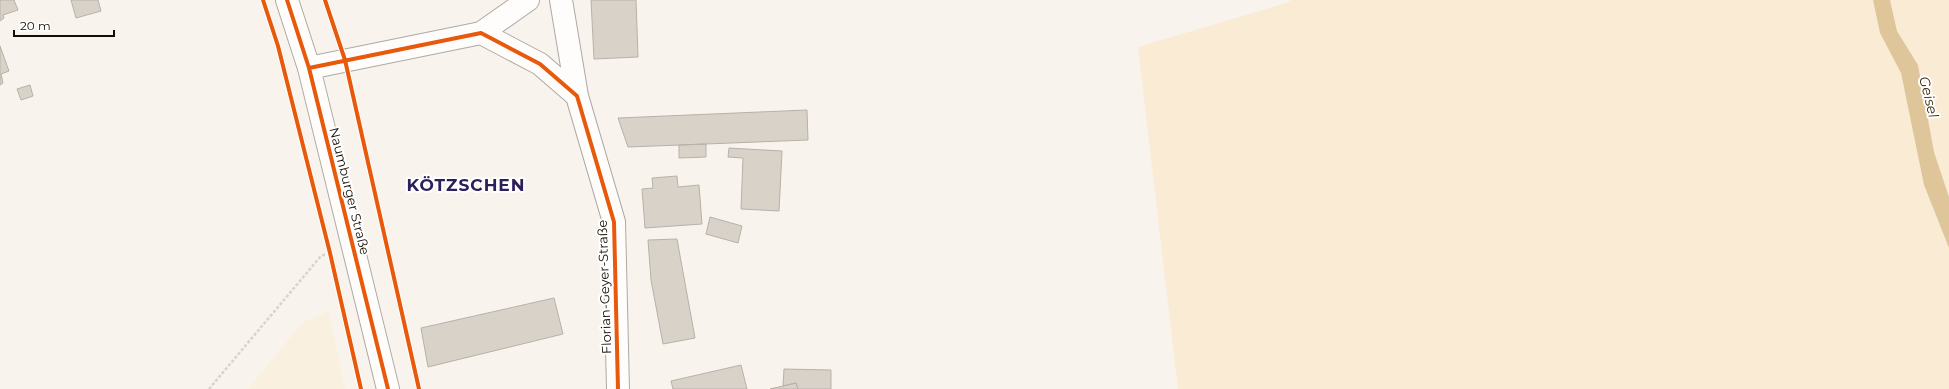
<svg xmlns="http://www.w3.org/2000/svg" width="1949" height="389" viewBox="0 0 1949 389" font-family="Montserrat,sans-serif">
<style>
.built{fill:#faf0e0}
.green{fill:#f9ebd4}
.water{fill:#dfc59a}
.building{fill:#d8d2c9;stroke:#b7b1a9}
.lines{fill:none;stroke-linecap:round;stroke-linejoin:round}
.minor-casing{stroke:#afa9a1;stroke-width:24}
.path{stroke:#d5d4d1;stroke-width:2.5;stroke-dasharray:3 2;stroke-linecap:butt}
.minor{stroke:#fefdfc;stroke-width:22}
.cycleway-casing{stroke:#fff;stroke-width:6}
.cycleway{stroke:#e8590c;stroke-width:4}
.labels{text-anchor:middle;stroke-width:4;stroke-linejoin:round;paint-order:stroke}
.street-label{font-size:13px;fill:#140d04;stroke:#fff}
.water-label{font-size:14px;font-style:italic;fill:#36270c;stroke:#fff}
.district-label{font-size:17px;font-weight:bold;letter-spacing:1px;fill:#2d205a;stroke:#fff}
</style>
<rect width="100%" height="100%" fill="#f8f4ed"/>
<path class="built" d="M329,311l16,78h-97l54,-66z"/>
<path class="green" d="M1291,0h582l7,33 21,40 23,112 25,63v141h-771l-40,-342 148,-44z
M1890,0h59v197l-15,-45 -16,-87 -21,-34z"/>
<path class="water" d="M1873,0h17l7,31 21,34 16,87 15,45v51l-25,-63 -23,-112 -21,-40z"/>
<path class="building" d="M0,0h14l4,10 -15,5 1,3 -4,3z
M71,0h27l3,11 -25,7z
M591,0h45l2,57 -44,2z
M0,46l9,25 -8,3 2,9 -3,2z
M30,85l3,11 -12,4 -4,-11z
M807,110l1,30 -102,4 -78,3 -10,-29z
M706,144v13l-27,1v-13z
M729,148l53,3 -3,60 -38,-2 2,-51 -15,-1z
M677,176l1,11 21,-2 3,39 -57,4 -3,-39 11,-1 -1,-10z
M710,217l32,9 -4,17 -32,-9z
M677,239l18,99 -32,6 -12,-64 -3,-40z
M554,298l9,36 -135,33 -7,-39z
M741,365l6,24h-74l-2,-8z
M784,369l47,1v19h-33l-2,-6 -13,3z
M796,383l2,6h-28z"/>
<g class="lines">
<defs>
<path id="minor" d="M287,0l22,68 79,321
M561,0l16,96
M481,33l47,-33
M309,68l172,-35 59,31 37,32 37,126 4,167"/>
</defs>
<use href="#minor" class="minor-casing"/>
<path class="path" d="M209,389l112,-133 5,-2"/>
<use href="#minor" class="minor"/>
<defs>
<path id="cycleway" d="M263,0l15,46 52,207 31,136
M287,0l22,68 79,321
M325,0l20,60 74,329
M309,68l172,-35 59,31 37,32 37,126 4,167"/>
</defs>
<use href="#cycleway" class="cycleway-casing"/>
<use href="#cycleway" class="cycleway"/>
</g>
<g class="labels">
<g class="street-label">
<text transform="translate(350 191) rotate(76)" y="5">Naumburger Straße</text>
<text transform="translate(604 287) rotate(-92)" y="5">Florian-Geyer-Straße</text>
</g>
<g class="water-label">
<text transform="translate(1929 97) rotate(76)" y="5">Geisel</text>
</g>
<g class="district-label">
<text x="466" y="191">KÖTZSCHEN</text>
</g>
</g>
<path d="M14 30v6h100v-6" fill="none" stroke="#140d04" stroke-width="2"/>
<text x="20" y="30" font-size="12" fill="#140d04" stroke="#ffffff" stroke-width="3" paint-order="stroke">20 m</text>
</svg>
